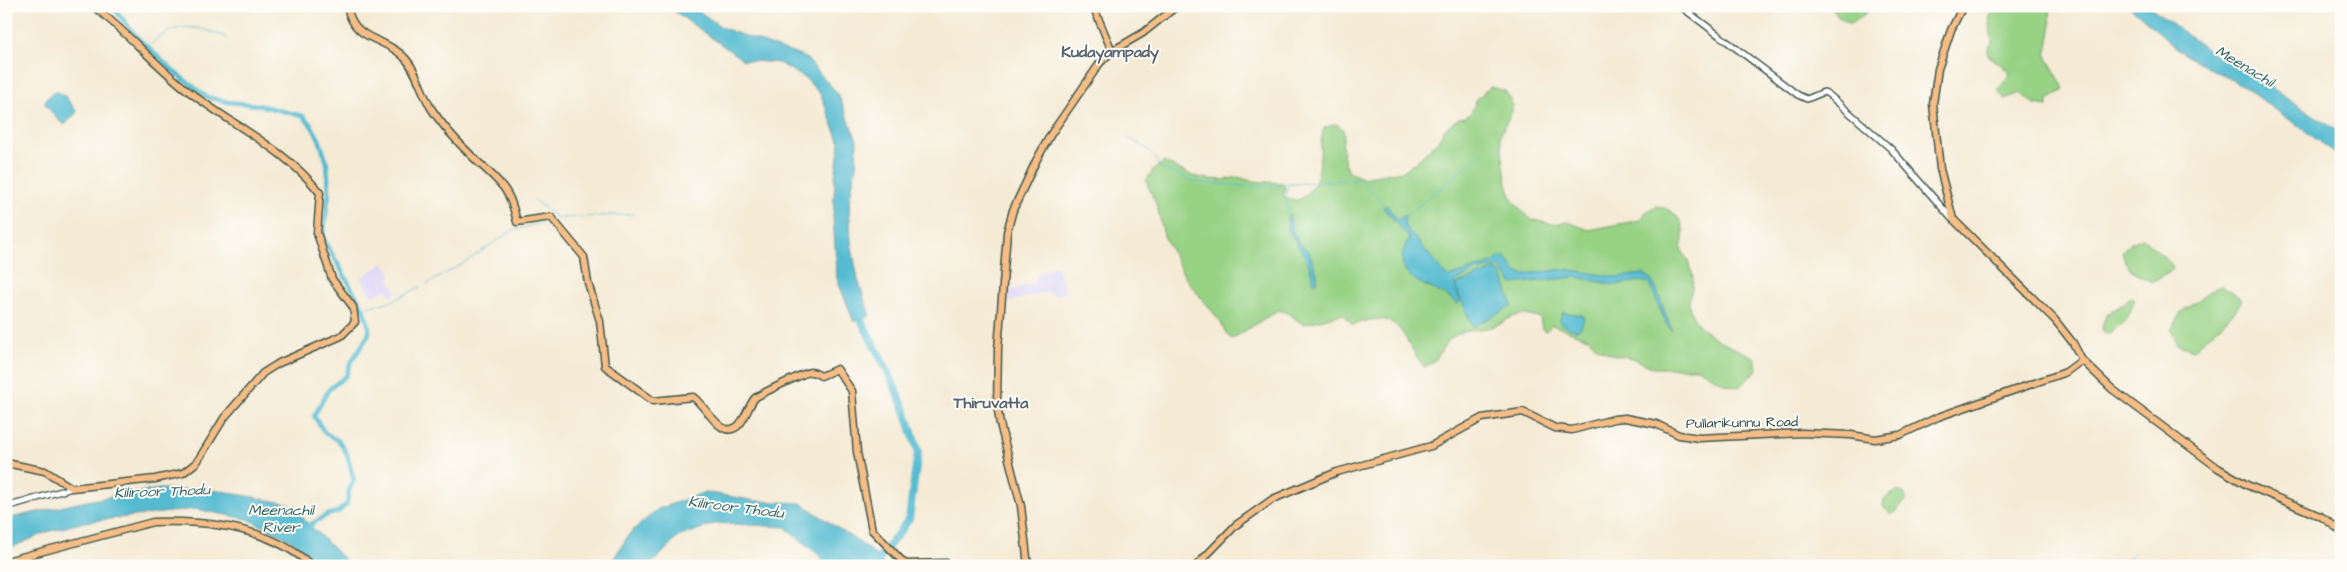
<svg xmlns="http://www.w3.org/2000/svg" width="2347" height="572" viewBox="0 0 2347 572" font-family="'Architects Daughter',sans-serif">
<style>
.built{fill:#dcd5f6}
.green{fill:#97d285;stroke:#5b885c}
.water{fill:#54bbd1;stroke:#3a7c82}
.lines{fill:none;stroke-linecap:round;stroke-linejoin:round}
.stream{stroke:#54bbd1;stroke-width:1}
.canal{stroke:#54bbd1;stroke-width:4.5}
.river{stroke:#54bbd1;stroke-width:8}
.minor-casing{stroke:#3f574c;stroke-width:8}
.major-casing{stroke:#3f574c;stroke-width:9}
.minor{stroke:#fff;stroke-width:5}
.major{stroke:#f6be86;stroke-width:6}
.labels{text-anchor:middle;stroke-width:4;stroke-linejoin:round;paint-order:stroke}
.street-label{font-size:14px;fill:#1f3d34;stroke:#fdfcf7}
.water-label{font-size:15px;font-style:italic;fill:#2f6363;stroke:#fdfcf7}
.quarter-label{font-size:16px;font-weight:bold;fill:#58656f;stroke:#fdfcf7}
</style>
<rect width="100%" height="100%" fill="#fdfcf7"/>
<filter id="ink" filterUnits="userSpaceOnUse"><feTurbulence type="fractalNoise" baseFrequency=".02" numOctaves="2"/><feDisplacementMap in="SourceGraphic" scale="10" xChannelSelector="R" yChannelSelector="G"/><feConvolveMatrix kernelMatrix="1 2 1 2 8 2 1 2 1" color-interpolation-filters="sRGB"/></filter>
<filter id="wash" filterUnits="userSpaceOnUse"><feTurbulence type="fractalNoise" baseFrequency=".0096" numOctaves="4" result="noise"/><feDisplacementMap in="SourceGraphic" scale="20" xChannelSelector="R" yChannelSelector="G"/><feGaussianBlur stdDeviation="1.12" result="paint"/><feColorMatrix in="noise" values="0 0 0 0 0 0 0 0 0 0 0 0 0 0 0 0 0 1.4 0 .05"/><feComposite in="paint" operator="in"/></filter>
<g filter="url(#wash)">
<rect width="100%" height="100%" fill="#f5ead4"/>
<path class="built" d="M384,263l8,12 -3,4 8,13 -6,4 -5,-7 -13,8 -13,-19z
M1056,265l10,27 -10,4 -9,-4 -38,10 -1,-10 28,-11v-6z"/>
<path class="green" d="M1831,6h31l6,6 -18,12 -11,-7z
M2007,6h43l1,25 -5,25 16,28 2,6 -16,10v6l-13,-2 -15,-11 -15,6 -8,-9 13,-15 -6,-8 -16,-12v-7l4,-5 -3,-28z
M1490,87l15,4 6,8 1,12 -12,25 7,49 6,16 18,18 20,5 17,-2 21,8 51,-10 7,-9 9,-5c23,4 32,20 25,42 5,10 12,21 12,32 0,8 -4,16 -4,23 2,29 41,43 63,53l4,5 1,9 -18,17 -14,-3 -28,-16h-43l-22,-10 -21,-4 -13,-6 -10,-10 -36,-13 -6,6 -4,-2 -2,-11c-6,-2 -12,-4 -19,-3 -9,0 -16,7 -24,10 -15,6 -36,3 -48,15 -12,12 -7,19 -25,27 -24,-29 -20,-61 -71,-42l-11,-11 -37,10c-12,-3 -11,-11 -27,-14l-46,29 -5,-4 -7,-14 -34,-42 -9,-17 -13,-26 -7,-30 -11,-25 7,-11 11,-8 29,14 15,3 16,1 14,-3 13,4 32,2 2,6 -2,7 7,3 9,1c28,-18 17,-45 25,-72l12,-4 6,4 2,5 -2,13 3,19 6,8 11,5 41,-7 13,-9 23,-22 5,-11 15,-11 7,-1 6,-6 5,-12z
M2143,238l29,27 1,4 -21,13c-16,-8 -27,-12 -30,-31l9,-8z
M2220,285l22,14 -6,11 -18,18 -25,22 -16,-6 -6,-14 10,-18z
M2131,298l4,1 -8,20 -19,16 -6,-5c1,-20 16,-22 29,-32z
M1897,491l7,2 3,7 -15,15 -9,-8 1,-8z"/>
<path class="water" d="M667,6h24l32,22 83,30 32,36 19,46 -1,27 -7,34 2,41 7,38 12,36 -16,6 -17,-43 -4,-62 2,-40 5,-34 -19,-48 -16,-17 -26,-15 -36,-3z
M2129,6h20l57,43 54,31 81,53v24l-98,-71 -58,-31z
M55,91l10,5 12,16 -12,13 -7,-5 -13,-16 1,-5z
M1386,205l12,15 7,-5 -1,10 44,52 46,-15 6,-5h5l12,16 7,1 42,-5 50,8 28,-3 6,4 6,10 16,43 -6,-8 -17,-40 -9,-2 -26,4 -37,-8 -65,7 -11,-16c-16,-2 -31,5 -45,14l-1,3 5,17 -3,2c-16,-18 -61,-19 -54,-52 1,-5 4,-9 6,-14l-26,-30z
M1289,213l3,17 7,13 10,9 8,21v8l-3,2c-2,-8 -4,-16 -7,-23 -6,-15 -26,-29 -18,-47z
M1493,270l8,2 2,5 9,29 -39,21 -17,-39 1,-4z
M1563,312l19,3 2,4 -3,8 -4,3c-7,0 -14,-4 -18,-9z
M159,489l63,2 67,13 62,62h-32l-8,-10 -21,-16 -42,-21 -53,-10 -111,13 -37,10 -41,18v-31l86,-19z
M705,492l51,9 45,2 72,49 12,14h-59l-6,-10 -35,-29 -68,-4 -39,14 -28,29h-41l21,-33 28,-24z"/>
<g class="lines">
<path class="stream" d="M148,47c25,-26 48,-23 79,-9
M1128,138c16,7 25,14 32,30l37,14 61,5 82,-7h22l23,27
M1287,187l-1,16 3,12
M535,201l22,17h4l73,-4
M1404,218l78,-65
M1291,223l4,13
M1299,247l9,14
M427,284l37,-21 47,-32 35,-10
M363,308l29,-7 28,-14
M2125,566l7,-12"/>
<path class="canal" d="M112,6l26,32 35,33 34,26 21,5 30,3 45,11 8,9 8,14 8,24 2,30 -6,45 40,70 6,18v8l-19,30 -4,12 -17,13 -15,27 11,17 14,8 8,13 7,26 -5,10 -2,14 -9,8 -11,3 -21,12"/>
<path class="river" d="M857,312l33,64 16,37 12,38 -9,68 -30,40 -10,7"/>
</g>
</g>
<g filter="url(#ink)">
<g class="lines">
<defs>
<path id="minor" d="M1680,6l118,89 9,4 17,-7 4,2 63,55 61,70
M6,507l66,-19"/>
<path id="major" d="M347,6c7,37 37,30 57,51 13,13 17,35 27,51 13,20 30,38 48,55 8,7 17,15 24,24 8,10 11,23 14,35l34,-5 33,40 4,26 12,38 5,45 48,35 40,-4c10,7 22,29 33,32 17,4 21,-23 29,-31 3,-3 51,-26 55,-26 5,0 7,2 11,4l16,-7 15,22 5,61 15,78 33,34 41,-1 8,3
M1093,6l19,45
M1963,6l-12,24 -13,39 -5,35 7,65 13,50 102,101 18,23 9,17 30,29 106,79 29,17 75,32 19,14
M6,463l39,8 27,17 83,-9 28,-6 14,-11 27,-44 39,-45 16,-10 62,-27 14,-14 -2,-15 -21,-28 -15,-46 3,-40c-35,-45 -89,-68 -133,-103 -33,-26 -61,-59 -94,-84
M6,561l147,-39c55,-2 117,5 159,44
M1028,566l-7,-60 -21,-82 -3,-20 1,-55 9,-117 6,-22 24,-51 14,-25 49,-71 12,-12 31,-18 34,-27
M1196,566l40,-41 37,-26 64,-27 94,-26 51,-28 41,-6 32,16 17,2 42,-11 11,-1 31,6 23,11 20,3 103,-5 49,2 24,4 25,-4 38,-18 128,-45 16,-12"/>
</defs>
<use href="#minor" class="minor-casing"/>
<use href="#major" class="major-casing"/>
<use href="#minor" class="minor"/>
<use href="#major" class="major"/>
</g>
</g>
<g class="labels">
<g class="street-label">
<text transform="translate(1742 422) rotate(-1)" y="5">Pullarikunnu Road</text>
</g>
<g class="water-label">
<text transform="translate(2245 66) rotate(31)" y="5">Meenachil</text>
<text transform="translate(162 491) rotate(-2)" y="5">Kiliroor Thodu</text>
<text transform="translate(736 507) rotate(7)" y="5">Kiliroor Thodu</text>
<text x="281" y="515">Meenachil<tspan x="281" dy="17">River</tspan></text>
</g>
<g class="quarter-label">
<text x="1110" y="57">Kudayampady</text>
<text x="991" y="408">Thiruvatta</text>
</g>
</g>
<rect width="2347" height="572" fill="none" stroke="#fdfcf7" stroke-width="25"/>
</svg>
